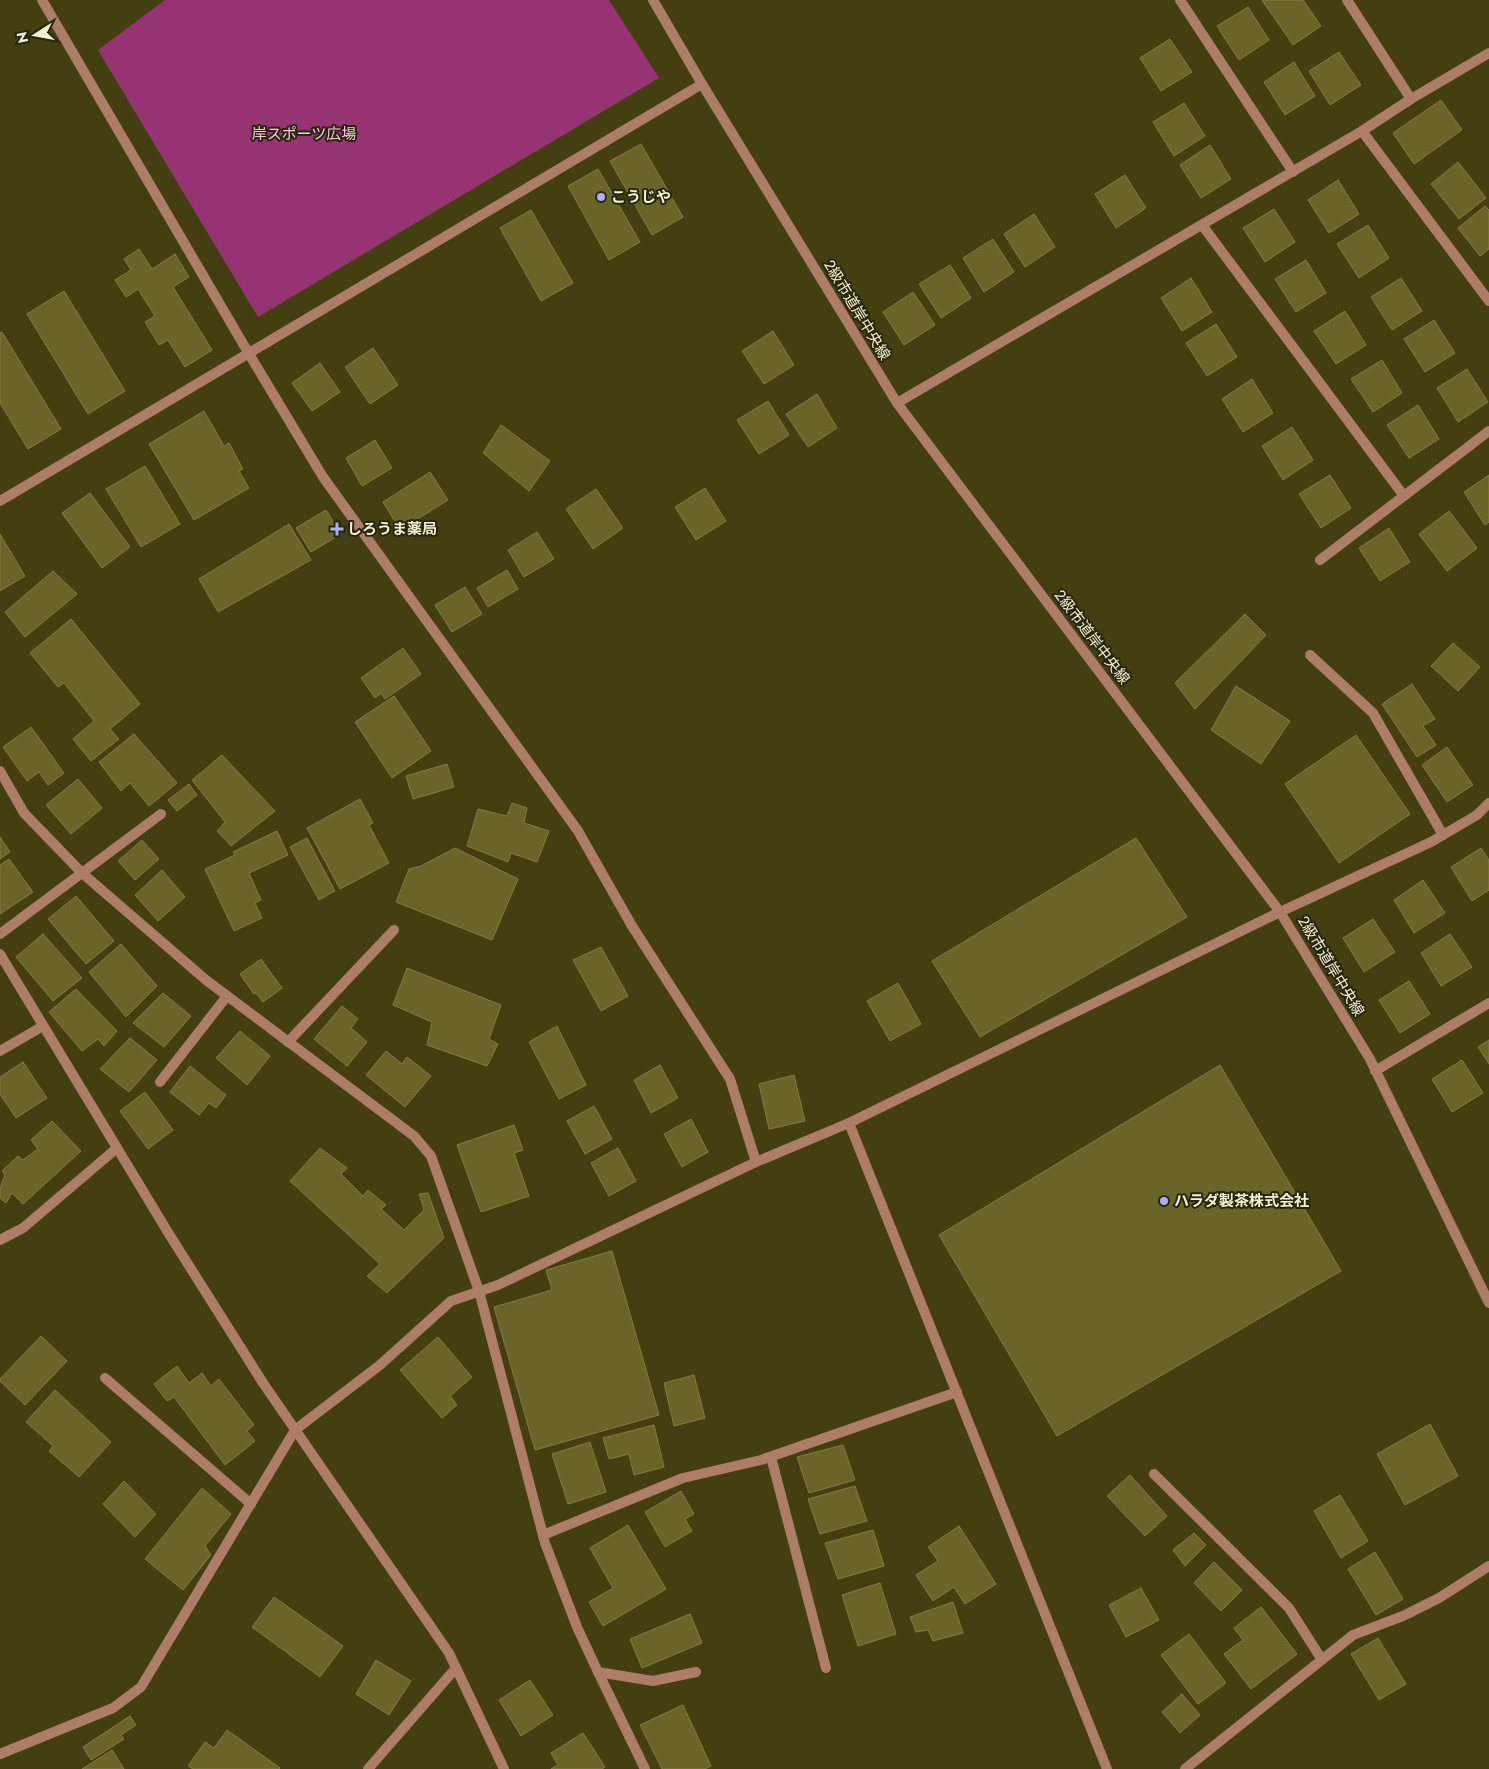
<svg xmlns="http://www.w3.org/2000/svg" width="1489" height="1769" viewBox="0 0 1489 1769" font-family="Jost,'Noto Sans JP',sans-serif">
<style>
.green{fill:#963373}
.building{fill:#696427;stroke:#827d41}
.lines{fill:none;stroke-linecap:round;stroke-linejoin:round}
.service{stroke:#ad7d67;stroke-width:10}
.minor{stroke:#ad7d67;stroke-width:10}
.tertiary{stroke:#ad7d67;stroke-width:10}
.poi-dot{fill:#afaefa;stroke:#28260c;stroke-width:2}
.labels{text-anchor:middle;stroke-width:4;stroke-linejoin:round;paint-order:stroke}
.park-label{font-size:15px;fill:#fdc6e4;stroke:#28260c}
.poi-label{font-size:15px;font-weight:bold;fill:#f3f1d2;stroke:#28260c;text-anchor:start}
.street-label{font-size:15px;fill:#f3f1d2;stroke:#28260c}
</style>
<rect width="100%" height="100%" fill="#433f10"/>
<path class="green" d="M165,0h444l50,78 -401,239 -160,-267z"/>
<path class="building" d="M1262,0h41l18,26 -28,19z
M1248,7l21,33 -30,20 -22,-34z
M1170,39l22,33 -31,19 -21,-33z
M1339,52l22,33 -31,20 -21,-34z
M1294,62l21,34 -30,19 -21,-33z
M1441,100l21,30 -48,34 -21,-31z
M1184,103l21,33 -31,20 -21,-34z
M641,144l42,73 -31,18 -42,-74z
M1210,145l21,34 -30,19 -21,-33z
M1458,162l28,36 -27,21 -28,-35z
M598,169l42,73 -31,18 -41,-74z
M1125,175l21,33 -30,20 -21,-34z
M1338,180l21,34 -30,19 -21,-33z
M1485,206l4,4v39l-9,7 -22,-28z
M1274,209l21,33 -30,20 -22,-34z
M531,210l42,73 -32,18 -41,-73z
M1034,214l21,33 -30,20 -21,-33z
M1368,225l21,33 -30,20 -22,-34z
M993,239l21,33 -30,20 -21,-34z
M139,249l13,20 23,-15 14,23 -16,10 39,63 -27,17 -17,-27 -9,5 -14,-23 10,-6 -17,-27 -12,8 -11,-17 16,-10 -7,-11z
M1306,260l20,33 -30,19 -21,-33z
M950,265l21,33 -30,20 -22,-34z
M1191,278l21,34 -30,19 -21,-33z
M1401,278l21,33 -30,19 -21,-33z
M64,291l61,100 -37,23 -61,-100z
M913,292l22,33 -31,20 -21,-33z
M1345,311l21,34 -30,19 -22,-33z
M1434,320l21,33 -30,19 -21,-33z
M1216,324l21,33 -30,19 -21,-33z
M773,331l21,34 -30,19 -22,-33z
M2,332l59,97 -33,20 -28,-46v-70z
M373,348l25,37 -28,19 -25,-37z
M1382,360l20,33 -29,19 -22,-33z
M320,363l20,29 -28,19 -20,-28z
M1467,369l21,33 -30,20 -21,-34z
M1252,379l21,34 -30,19 -21,-33z
M817,394l20,34 -29,19 -22,-33z
M768,401l21,34 -30,19 -22,-34z
M1418,405l21,34 -30,19 -22,-33z
M204,411l20,35 5,-3 14,26 -4,2 10,17 -55,32 -45,-76z
M501,425l49,36 -21,30 -46,-38z
M1292,427l21,33 -30,20 -21,-34z
M375,440l17,28 -30,18 -16,-28z
M145,466l35,58 -39,23 -35,-58z
M430,472l18,28 -48,30 -17,-28z
M1330,475l21,33 -30,20 -22,-34z
M1489,475v47l-4,3 -21,-33z
M705,488l21,33 -30,19 -21,-33z
M596,489l27,39 -30,21 -27,-40z
M90,493l40,54 -28,21 -40,-55z
M326,510l15,24 -30,18 -15,-24z
M1449,511l28,37 -30,23 -28,-37z
M289,524l22,36 -93,52 -19,-33z
M1389,528l21,34 -30,19 -21,-33z
M537,532l17,27 -30,18 -16,-27z
M0,534l25,42 -25,15z
M507,570l11,19 -30,18 -11,-19z
M53,571l24,23 -52,43 -20,-25z
M465,587l17,27 -30,18 -17,-27z
M1245,614l21,21 -71,74 -20,-26z
M71,619l69,85 -30,25 9,10 -28,22 -18,-22 21,-18 -30,-38 -6,4 -28,-34z
M1453,643l27,24 -22,24 -27,-25z
M403,648l18,26 -36,25 -4,-6 -6,5 -14,-20z
M1412,684l23,35 -12,7 13,19 -19,12 -35,-53z
M1236,686l54,35 -29,43 -50,-34z
M394,696l37,55 -39,27 -37,-56z
M31,727l33,46 -16,12 -9,-13 -12,9 -24,-34z
M134,734l43,49 -28,23 -19,-23 -9,8 -22,-29z
M1356,735l54,79 -71,49 -54,-79z
M1447,747l26,38 -26,17 -25,-37z
M222,755l53,56 -44,35 -14,-15 8,-9 -33,-42z
M447,764l7,23 -41,12 -7,-23z
M78,779l24,29 -31,26 -25,-29z
M189,784l8,11 -20,16 -9,-11z
M360,799l13,24 -4,2 20,38 -49,26 -33,-61z
M512,803l15,5 -3,15 25,8 -12,31 -26,-9 -3,9 -41,-16 11,-37 29,7z
M277,831l11,24 -39,18 12,27 -6,3 7,15 -28,13 -29,-62 30,-14 -2,-3z
M0,837l10,15 -10,7z
M307,838l28,53 -16,9 -29,-53z
M1136,838l51,79 -207,120 -48,-76z
M142,840l17,19 -24,21 -17,-19z
M455,848l63,31 -26,61 -96,-38 13,-33 12,-3z
M1481,848l8,12v30l-17,11 -21,-34z
M9,859l24,33 -33,22v-49z
M162,870l23,27 -27,24 -23,-26z
M1423,880l22,33 -31,20 -20,-33z
M76,896l38,45 -28,23 -38,-45z
M1373,919l22,33 -31,20 -21,-34z
M43,934l39,44 -29,23 -37,-44z
M1450,934l22,33 -31,19 -20,-33z
M121,944l36,42 -31,31 -37,-45z
M601,947l27,49 -27,15 -28,-51z
M261,959l21,29 -19,14 -7,-9 -2,1 -14,-20z
M407,968l94,37 -12,34 9,5 -11,22 -60,-21 5,-23 -39,-17z
M1409,981l21,33 -30,19 -21,-33z
M898,983l23,41 -31,17 -23,-40z
M76,989l41,42 -13,15 -6,-7 -16,12 -33,-39z
M163,993l28,23 -27,31 -31,-24z
M342,1006l16,13 -7,9 16,14 -20,24 -33,-27z
M557,1026l29,59 -27,14 -30,-57z
M240,1031l30,25 -23,29 -31,-27z
M130,1038l27,22 -28,32 -29,-23z
M1489,1040v24l-11,-17z
M386,1051l16,13 5,-7 24,19 -26,31 -39,-32z
M1462,1060l21,33 -31,19 -20,-33z
M23,1062l24,36 -31,20 -16,-24v-17z
M660,1065l18,33 -27,15 -17,-33z
M1220,1065l121,206 -284,165 -118,-201z
M190,1066l36,29 -10,13 -7,-5 -10,12 -29,-23z
M794,1075l11,46 -36,8 -10,-45z
M145,1092l28,38 -25,19 -28,-38z
M594,1106l18,33 -27,15 -18,-33z
M691,1119l17,33 -26,15 -18,-33z
M52,1121l29,30 -58,53 -11,-11 -6,10 -6,-5v-10l5,-13 -3,-4 16,-15 5,4 15,-11 -7,-9z
M514,1125l9,25 -9,3 15,43 -48,16 -24,-67z
M320,1148l27,20 -6,6 22,22 5,-6 18,15 -5,4 23,21 20,-20 -5,-16 9,-1 16,45 -57,55 -20,-17 13,-12 -90,-83z
M618,1148l18,33 -27,15 -18,-33z
M612,1251l47,164 -124,35 -41,-143 58,-17 -6,-20z
M41,1336l26,25 -42,44 -25,-24v-2z
M438,1337l34,40 -22,19 7,9 -15,13 -42,-48z
M177,1366l12,17 13,-10 9,13 8,-7 35,46 -7,6 8,10 -30,24 -51,-68 -7,4 -13,-17z
M694,1375l11,43 -31,8 -10,-43z
M55,1390l56,52 -32,35 -30,-26 4,-5 -27,-24z
M1430,1424l28,52 -53,29 -28,-51z
M654,1425l10,42 -30,8 -5,-21 -20,5 -6,-21z
M590,1442l16,50 -38,12 -16,-50z
M843,1445l12,35 -46,13 -12,-36z
M1130,1475l37,41 -22,20 -38,-40z
M124,1481l32,33 -21,23 -32,-33z
M855,1486l12,35 -47,13 -12,-35z
M202,1488l29,26 -26,32 6,9 -28,35 -38,-31z
M681,1491l13,23 -9,5 7,12 -27,16 -20,-35z
M1340,1495l28,46 -27,17 -27,-47z
M628,1525l38,64 -63,37 -14,-24 24,-14 -23,-40z
M959,1526l37,58 -31,20 -11,-17 -21,14 -17,-26 22,-14 -10,-14z
M873,1530l11,36 -46,13 -13,-36z
M1194,1533l12,12 -21,21 -12,-16z
M1375,1552l28,47 -27,16 -28,-46z
M1214,1562l28,28 -21,21 -27,-28z
M880,1583l16,51 -38,12 -16,-51z
M1141,1588l18,32 -33,17 -17,-32z
M274,1597l69,49 -23,31 -68,-50z
M953,1602l10,31 -30,8 -5,-11 -12,2 -6,-15z
M1261,1607l36,47 -46,35 -27,-35 19,-14 -9,-12z
M690,1614l12,29 -60,25 -12,-29z
M1189,1634l37,49 -28,21 -37,-49z
M1378,1638l28,46 -27,16 -28,-46z
M376,1660l35,21 -22,34 -33,-21z
M530,1680l23,35 -32,21 -22,-36z
M1182,1694l18,21 -20,18 -18,-21z
M683,1705l28,61 -6,3h-43l-22,-44z
M130,1716l6,9 -15,10 3,4 -33,21 -8,-13z
M227,1730l53,38 -1,1h-86l-5,-3 17,-24 9,6z
M583,1733l22,34 -3,2h-51l7,-4 -7,-12z
M112,1750l12,19h-42z"/>
<g class="lines">
<path class="service" d="M1310,655l63,58 70,122
M0,934l161,-120
M288,1042l106,-112
M0,1051l43,-25
M1375,1071l114,-68
M160,1082l67,-86
M0,1240l23,-12 94,-80
M105,1378l146,126
M771,1457l55,211
M543,1535l140,-57 78,-18 196,-68
M598,1672l47,97
M598,1672l55,9 43,-9
M368,1769l88,-101"/>
<path class="minor" d="M42,0l207,354 74,123 255,354 54,95 98,153 26,83
M1180,0l113,172
M1347,0l64,99
M1362,131l127,170
M1202,225l202,271
M897,403l465,-272 49,-32 78,-46
M0,501l702,-417
M1320,560l169,-129
M0,771l24,42 58,60 124,107 208,156 17,20 48,135 66,252 32,84 21,45
M0,954l169,280 94,149 186,270 55,116
M849,1123l258,646
M1154,1474l135,134 33,52
M0,1754l113,-46 28,-21 154,-257 85,-65 71,-64 47,-16 258,-123 93,-39 431,-211 151,-70 46,-27 12,-12
M1185,1769l168,-134 50,-19 36,-18 50,-32"/>
<path class="tertiary" d="M653,0l49,84 195,319 383,509 90,147 119,244"/>
</g>
<g class="poi-dot">
<circle cx="601" cy="197" r="5"/>
<path d="M334.5 521.5h5v5h5v5h-5v5h-5v-5h-5v-5h5z"/>
<circle cx="1164" cy="1201" r="5"/>
</g>
<g class="labels">
<g class="park-label">
<text x="304" y="139">岸スポーツ広場</text>
</g>
<g class="poi-label">
<text x="611" y="202">こうじや</text>
<text x="347" y="534">しろうま薬局</text>
<text x="1174" y="1206">ハラダ製茶株式会社</text>
</g>
<g class="street-label">
<text transform="translate(857 310) rotate(59)" y="5">2級市道岸中央線</text>
<text transform="translate(1092 637) rotate(53)" y="5">2級市道岸中央線</text>
<text transform="translate(1331 966) rotate(59)" y="5">2級市道岸中央線</text>
</g>
</g>
<g transform="translate(35 35) rotate(259)" stroke="#28260c" stroke-width="4" paint-order="stroke">
<path d="M0-4L9 19L0 12L-9 19Z" fill="#f3f1d2"/>
<text y="-8" font-size="14" font-weight="bold" text-anchor="middle" fill="#f3f1d2">N</text>
</g>
</svg>
